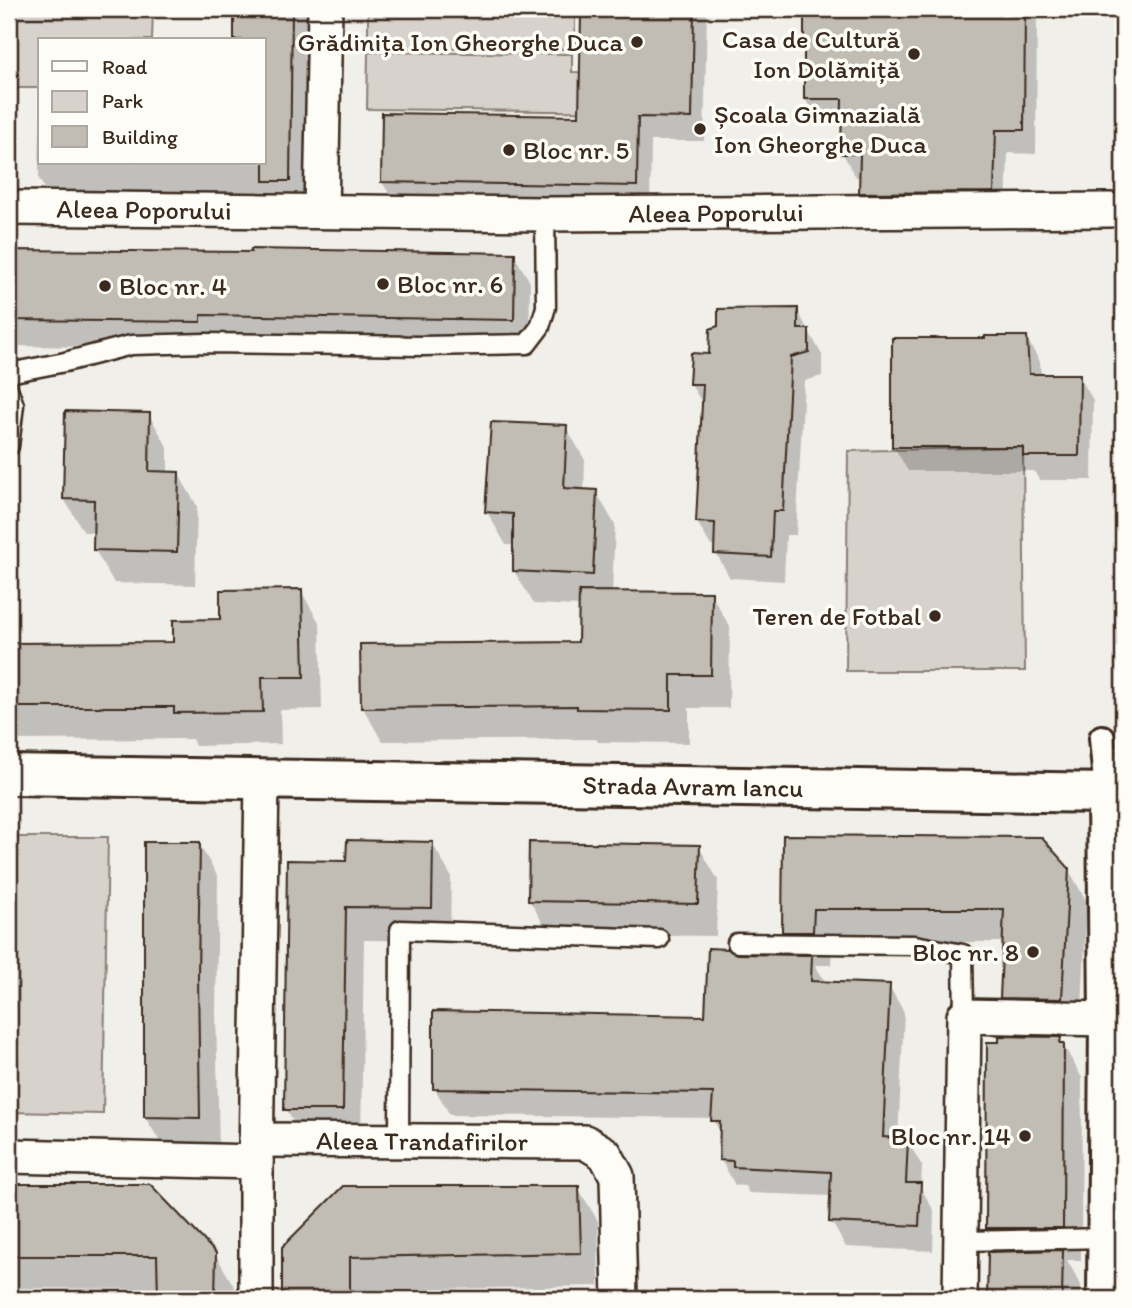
<svg xmlns="http://www.w3.org/2000/svg" width="1132" height="1308" viewBox="0 0 1132 1308" font-family="Itim,sans-serif">
<style>
.green{fill:#d7d2cc;stroke:#897e75;stroke-width:2}
.shadow{fill:#0003}
.building{fill:#c1bcb4;stroke:#3b2a1e;stroke-width:2}
.lines{fill:none;stroke-linecap:round;stroke-linejoin:round}
.service-casing{stroke:#3b2a1e;stroke-width:23}
.pedestrian-casing{stroke:#3b2a1e;stroke-width:30}
.minor-casing{stroke:#3b2a1e;stroke-width:38}
.tertiary-casing{stroke:#3b2a1e;stroke-width:44}
.service{stroke:#fdfcf7;stroke-width:18}
.pedestrian{stroke:#fdfcf7;stroke-width:24}
.minor{stroke:#fdfcf7;stroke-width:33}
.tertiary{stroke:#fdfcf7;stroke-width:38}
.poi-dot{fill:#3b2a1e;stroke:#fdfcf7;stroke-width:2.5}
.labels{text-anchor:middle;stroke-width:7;stroke-linejoin:round;paint-order:stroke}
.poi-label{font-size:26px;fill:#3b2a1e;stroke:#fdfcf7;text-anchor:end}
.street-label{font-size:26px;fill:#3b2a1e;stroke:#fdfcf7}
</style>
<rect width="100%" height="100%" fill="#f1efea"/>
<filter id="ink" filterUnits="userSpaceOnUse"><feTurbulence type="fractalNoise" baseFrequency=".0143" numOctaves="2"/><feDisplacementMap in="SourceGraphic" scale="14" xChannelSelector="R" yChannelSelector="G"/><feConvolveMatrix kernelMatrix="1 2 1 2 8 2 1 2 1" color-interpolation-filters="sRGB"/></filter>
<g filter="url(#ink)">
<path class="green" d="M9,9h144l-1,31h-112v48h-31z
M368,9h207v40l-207,-2z
M368,52l204,2v18l66,1v39l-271,-3z
M1023,447l2,224h-179l2,-220z
M9,837h99l-5,277 -94,-2z"/>
<path class="shadow" d="M236,9h71l-2,199 -250,-1 -16,-28v-61l1,45h224v-123h-28z
M596,9h111l-3,132h-53l-1,69 -254,-5 -14,-23 199,-64z
M806,9h231l-1,145 -28,-1 -2,62 -131,1 -14,-24v-15h-5l-13,-23v-32h-24l-14,-23z
M9,252l505,3 16,27 -1,64 -314,2 -206,-2z
M797,310l25,45v21l-18,5 -8,154h-10l-2,46 -54,-3 -14,-25v-7h-5l-14,-24 7,-116 -14,-23 20,-27z
M1026,337l14,25 1,13 38,1 14,24 -1,80h-53l-5,-9h-126l-14,-24z
M149,415l19,33v25h10l19,33 -2,79 -81,-2 -19,-33v-18h-11l-20,-33z
M566,427l19,33 -1,31 12,1 19,33 -3,68 99,1 19,33 -1,81h-40v35l-91,-1 -2,-3 -214,2 -19,-33 217,-65v-37l-46,-2 -20,-33 1,-26h-9l-19,-33z
M301,591l19,33 2,85 -42,1 1,34 -86,2 -3,-7 -183,1v-95l166,-1 47,-23z
M785,837l283,32 19,33 -6,129 -60,-1 -19,-33 2,-55h-172l-1,23h-16l11,18 63,3 15,26 -6,128h9l15,26 -1,22 13,23 -1,40 -87,-4 -15,-26 1,-25 -83,-3 -4,-7 -10,-1 -14,-25v-25l-8,-17 -263,-3 -15,-26 271,-71 30,-62 63,1 -15,-25z
M432,843l19,33 -1,65 -86,-1 -3,203 -56,-1 -19,-33 62,-246z
M199,844l19,33 -2,134 3,140 -54,-1 -20,-33z
M699,847l19,33 -2,56 -167,-2 -19,-33z
M1060,1039l22,39 -1,182h-14l14,25v14h-93l2,-45 12,-1 -15,-25z
M9,1186h140l66,68 20,34 -1,11h-74l-1,-10 -150,-1z
M578,1188l20,33 1,65 -231,4v9h-84v-51z"/>
<path class="building" d="M234,9h58l-2,172h-26v-141h-30z
M595,9h99l-2,109 -54,-1 -1,69 -256,-4 1,-69 197,3 2,-101h14z
M804,9h221l-1,121h-28l-2,62 -135,1 1,-39h-19l1,-55h-38z
M251,249l264,4 -1,67 -313,-5v7l-192,-2v-70l242,2z
M798,308v21h11v23l-18,5 -8,154h-10l-2,46 -57,-3 1,-31 -19,-1 7,-138h-14l2,-31 18,1 1,-25 8,-3v-17z
M985,336h42l2,38h51l-1,82h-56v-9h-131v-109h93z
M65,411l85,2 -1,58 30,1 -2,80 -84,-2 1,-50 -31,-1z
M491,422l76,3 -3,63 33,2 -4,85 -80,-4v-57l-28,-2z
M302,589l2,88h-42l1,35 -89,1v-6h-165v-64l164,-1v-22l47,-1v-29z
M579,591l133,1 -1,83h-40v35l-94,-1v-3l-216,2 -1,-64 218,-2z
M783,835l258,2 28,31 -7,131 -62,-1 4,-89h-190l-1,23h-31z
M347,840l86,2 -1,66 -86,-1 -3,203h-59l3,-250 59,1z
M144,842h56l-2,135 2,141 -56,-1z
M529,842l171,3 -2,59 -170,-3z
M708,948l20,1 9,5 75,1 -1,26 79,3 -7,153 25,2 -2,44h15l-2,43 -90,-4 2,-50 -98,-5v-6l-14,-1 1,-39h-9l2,-28 -280,-4v-78l272,5z
M999,1036l62,1 -1,6h4l-1,185h-77l1,-186h12z
M9,1184h141l66,69 -1,46h-57l-1,-43h-148z
M343,1186h236l2,67 -231,4v42h-68v-52z
M1063,1250l-1,49h-75l1,-47z"/>
<g class="lines">
<defs>
<path id="service" d="M9,373l56,-11 66,-17 74,-2 217,3 105,-2 13,-17 6,-20 -1,-93
M9,391l5,14 -5,41
M737,943l178,2 48,9 1,62
M399,1142l1,-212 259,9
M961,1241l148,-3"/>
<path id="pedestrian" d="M1102,738l5,55"/>
<g id="minor">
<path id="s1" d="M9,208l536,6 565,-4"/>
<path d="M321,211l4,-202"/>
<path id="s2" d="M256,1140l329,2 20,12 12,22 3,123"/>
<path d="M9,1156l247,6"/>
<path d="M256,1299v-137l6,-383"/>
<path d="M960,1299l4,-283 145,3"/>
</g>
<g id="tertiary">
<path id="s3" d="M9,775l1098,18 2,226 -2,280"/>
</g>
</defs>
<use href="#service" class="service-casing"/>
<use href="#pedestrian" class="pedestrian-casing"/>
<use href="#minor" class="minor-casing"/>
<use href="#tertiary" class="tertiary-casing"/>
<use href="#service" class="service"/>
<use href="#pedestrian" class="pedestrian"/>
<use href="#minor" class="minor"/>
<use href="#tertiary" class="tertiary"/>
</g>
</g>
<g class="poi-dot">
<circle cx="637" cy="42" r="7"/>
<circle cx="914" cy="54" r="7"/>
<circle cx="700" cy="129" r="7"/>
<circle cx="509" cy="150" r="7"/>
<circle cx="383" cy="284" r="7"/>
<circle cx="105" cy="286" r="7"/>
<circle cx="935" cy="616" r="7"/>
<circle cx="1033" cy="952" r="7"/>
<circle cx="1025" cy="1136" r="7"/>
</g>
<g class="labels">
<g class="poi-label">
<text x="900" y="48">Casa de Cultură<tspan x="900" dy="30">Ion Dolămiță</tspan></text>
<text x="623" y="51">Grădinița Ion Gheorghe Duca</text>
<text x="714" y="123" text-anchor="start">Școala Gimnazială<tspan x="714" dy="30">Ion Gheorghe Duca</tspan></text>
<text x="523" y="159" text-anchor="start">Bloc nr. 5</text>
<text x="397" y="293" text-anchor="start">Bloc nr. 6</text>
<text x="119" y="295" text-anchor="start">Bloc nr. 4</text>
<text x="921" y="625">Teren de Fotbal</text>
<text x="1019" y="961">Bloc nr. 8</text>
<text x="1011" y="1145">Bloc nr. 14</text>
</g>
<g class="street-label">
<text dy="9" stroke="none"><textPath href="#s1" startOffset="135">Aleea Poporului</textPath></text>
<text dy="9" stroke="none"><textPath href="#s1" startOffset="707">Aleea Poporului</textPath></text>
<text dy="9" stroke="none"><textPath href="#s3" startOffset="684">Strada Avram Iancu</textPath></text>
<text dy="9" stroke="none"><textPath href="#s2" startOffset="166">Aleea Trandafirilor</textPath></text>
</g>
</g>
<rect width="1132" height="1308" fill="none" stroke="#fdfcf7" stroke-width="35"/>
<rect x="18" y="18" width="1097" height="1273" fill="none" stroke="#3b2a1e" stroke-width="2.5" filter="url(#ink)"/>
<rect x="38" y="38" width="228" height="126" fill="#fdfcf7" stroke="#afa8a0" stroke-width="2"/>
<rect x="52" y="61" width="35" height="10" fill="#fdfcf7" stroke="#afa8a0" stroke-width="2"/>
<text x="102" y="74" font-size="21" fill="#3b2a1e">Road</text>
<rect x="52" y="91" width="35" height="21" fill="#d7d2cc" stroke="#afa8a0" stroke-width="2"/>
<text x="102" y="108" font-size="21" fill="#3b2a1e">Park</text>
<rect x="52" y="126" width="35" height="21" fill="#c1bcb4" stroke="#afa8a0" stroke-width="2"/>
<text x="102" y="144" font-size="21" fill="#3b2a1e">Building</text>
</svg>
